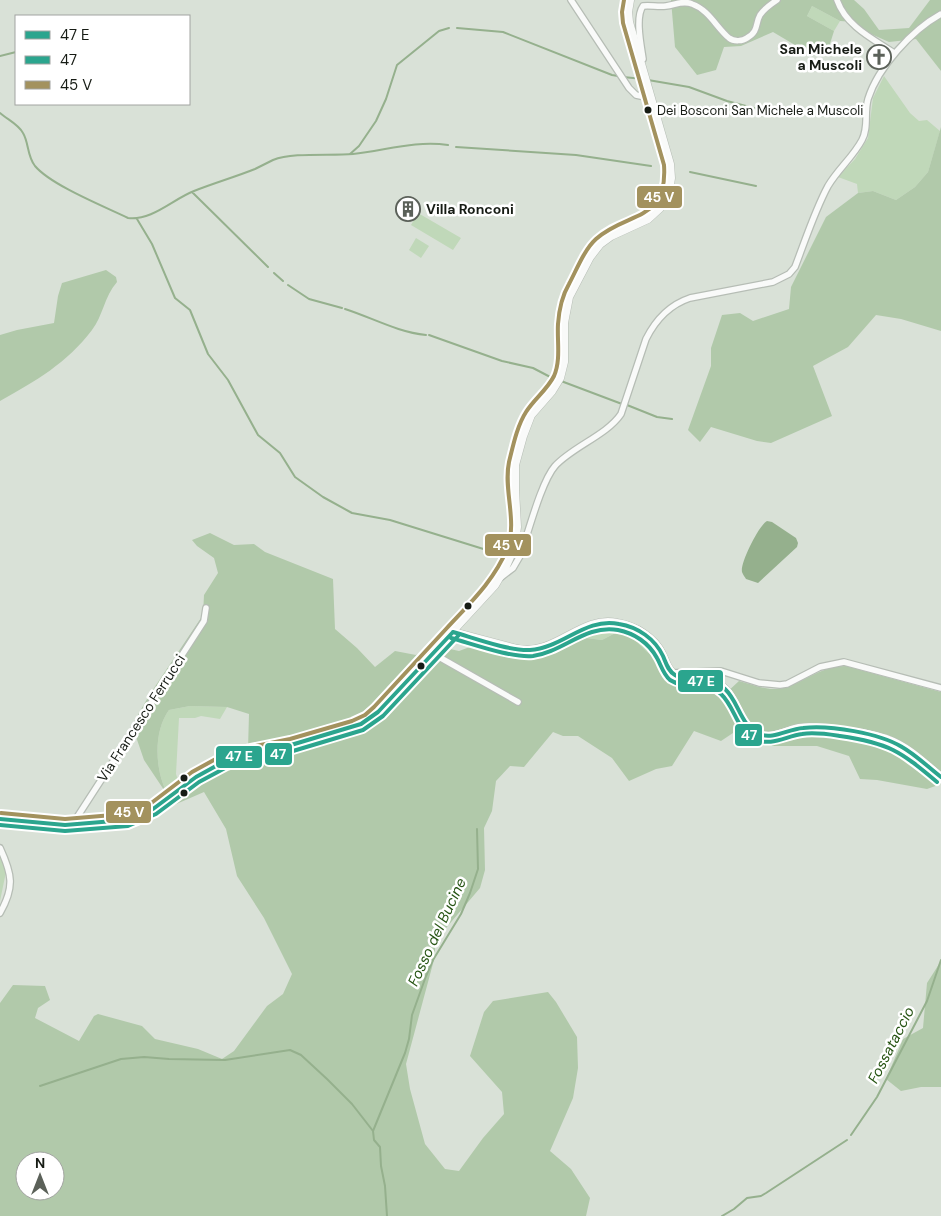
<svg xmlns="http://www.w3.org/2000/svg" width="941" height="1216" viewBox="0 0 941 1216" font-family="'DM Sans',sans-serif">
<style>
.green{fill:#c0d8b9}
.forest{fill:#b1c9aa;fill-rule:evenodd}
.water{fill:#95b08d}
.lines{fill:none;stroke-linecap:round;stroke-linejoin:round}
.stream{stroke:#95b08d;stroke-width:2}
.street-casing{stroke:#b6bdb5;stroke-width:8}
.secondary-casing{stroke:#b6bdb5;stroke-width:9}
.street{stroke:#f9faf9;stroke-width:5.5}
.secondary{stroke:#f9faf9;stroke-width:8}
.bus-1-casing{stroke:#fff;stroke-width:8}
.bus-2-casing{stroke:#fff;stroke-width:8}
.bus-3-casing{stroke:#fff;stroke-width:8}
.bus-1{stroke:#2ba58e;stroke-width:4}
.bus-2{stroke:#2ba58e;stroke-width:4}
.bus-3{stroke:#a3925e;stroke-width:4}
.bus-dot{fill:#171c15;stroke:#fff;stroke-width:2}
.labels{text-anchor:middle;stroke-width:5;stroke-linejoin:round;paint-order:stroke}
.bus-label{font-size:13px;fill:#171c15;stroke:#fff;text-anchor:start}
.poi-label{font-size:14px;font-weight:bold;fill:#171c15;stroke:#fff;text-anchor:end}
.street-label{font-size:14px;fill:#171c15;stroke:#fff}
.water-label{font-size:15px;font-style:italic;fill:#265413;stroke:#fff}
.line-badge{stroke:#fff;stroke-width:2}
.badge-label{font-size:14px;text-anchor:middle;font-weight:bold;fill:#fff}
</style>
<rect width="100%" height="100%" fill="#d9e1d7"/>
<path class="green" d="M812,6l28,15 -6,10 -27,-15z
M884,76l26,37 9,8 8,-1 13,11 -12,41 -13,15 -19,13 -23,-9 -15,2 -1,-9 -19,-7 17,-18 13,-21 5,-40z
M418,213l43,25 -8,12 -42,-25z
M416,238l13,8 -8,12 -12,-8z
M610,624c22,7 36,11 49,31l-2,3 -6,-2 -26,-24h-8l-15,8 -16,-2 -18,2 22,-12z
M190,706l37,1 -7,12 -19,-3 -6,2h-16l-3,56 3,9 -12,10c-12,-23 -14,-61 2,-83z
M0,857l6,15 -6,29z"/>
<path class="forest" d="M671,0h183l10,9 15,21 30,-2 21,-28h11v71l-25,-32 -27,3 -18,-8 -17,-12 -14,-1 -28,-15 -5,10 27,15 -5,16 -20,-4 -4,8 -32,-19 -32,14 -17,1 -8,23 -19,5 -22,-28z
M941,127v204l-40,-12 -25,-4 -28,32 -35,19 19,50 -61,27 -14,-2 -46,-14 -11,15 -12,-12 23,-64v-18l11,-33 18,-2 13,8 36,-12 2,-22 35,-70 32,-24 15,-2 23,9 19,-13 13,-15z
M106,270l10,7 1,5c-13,15 -14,34 -25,48 -25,33 -56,51 -92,71v-66l17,-5 37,-7 4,-27 4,-13z
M210,533l24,12 20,-1 11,8 68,27 2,50 22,19 18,19 20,-16 21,4 16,-10 27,6 19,-7 49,7 41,-11 18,-2 16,2 19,-10c14,5 21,22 36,28l2,-3 16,24 6,3 35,5 9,7 14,-13c12,3 25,9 38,8 23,-2 40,-23 69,-23l95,26v92l-14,5 -50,-9 -17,-1 -11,-23 -32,-10h-58l-26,-13 -12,8 -27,-10 -22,35 -16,3 -27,12 -17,-23 -34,-22h-15l-10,-4 -29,35 -14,-1 -14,15 -4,30 -8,17 1,42 -5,18 -45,53v15l-29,108 4,25 15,55 20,25 14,2 24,-33 21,-24 -2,-22 -32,-36 14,-44 9,-11 55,-9 8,10 21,35 1,31 -5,30 -23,53 21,18 19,29 -4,18h-586v-213l13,-18 32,1 5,14 -12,8 -3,10 44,23 15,-25 4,-2 44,12 13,13 43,10 24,10 12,-8 33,-45 16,-12 9,-20 -28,-56 -27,-42 -11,-47 -22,-37 -30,13 -30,-45 -12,-35 18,-31 53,-79 1,-20 14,-22 -4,-15 -17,-12 -5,-6zM190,706l37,1 22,7 -1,35c-36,11 -52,20 -81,44 -12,-23 -14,-61 2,-83zM25,1161h30v30h-30z
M941,961v126h-20l-20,4 -15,-12 17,-40 20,-11 4,-45z"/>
<path class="water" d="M767,521l5,1 24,16 2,5 -1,4 -39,36 -12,-4c-1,-2 -3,-4 -4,-7 -2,-9 17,-47 25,-51z"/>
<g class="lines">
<path class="stream" d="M457,28l46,4 109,43 6,1
M0,56l16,-4
M623,77l20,2
M648,80l41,7 38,14 34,9
M0,113c8,7 18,11 23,20 6,10 4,23 12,33 16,19 68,40 93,52 24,3 45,-19 66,-27 20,-8 41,-14 61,-22 6,-3 12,-6 18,-9 20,-8 57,-4 80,-6 31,-3 62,-14 95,-9
M456,147l120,8 75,11
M350,154l9,-8 17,-25 10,-22 11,-34 42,-34 10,-3
M690,172l66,14
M192,192l76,75
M137,219l15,25 23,54 15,12 18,44 20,26 30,55 22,18 15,24 28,20 29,16 38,7 116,36
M274,273l9,8
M288,285l21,14 33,9
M345,309c28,9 52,23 81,26
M429,335l73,26 31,7 23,12
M561,381l61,23
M627,405l30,12 15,2
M40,1086l81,-27 23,-2 25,2 56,1 65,-10 11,5 26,24 25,25 21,27
M851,1135l26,-38 50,-96 14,-41
M387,1216l-2,-30 -4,-20 -1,-19 -6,-7 -1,-9 32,-78 4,-14 3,-24 14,-39 7,-16 28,-46 9,-21 8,-24 -1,-40
M722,1216l12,-7 13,-11 14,-2 5,-3 81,-53"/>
<defs>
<path id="street" d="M571,0l58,88 7,7 14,3
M837,0c9,26 36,39 57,53
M643,59c-2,-14 -8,-42 0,-53 7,-1 15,1 23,0 9,-1 17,-6 26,-2 17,6 24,23 37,34 5,4 14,3 18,0 12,-7 8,-14 13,-23 4,-6 11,-11 17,-15
M500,578l13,-10 7,-12c8,-22 21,-74 35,-90 17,-19 52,-31 66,-52l25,-75c10,-20 23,-34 44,-41l83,-16 16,-8 6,-7c10,-26 20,-57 33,-81 10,-17 25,-29 34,-46 7,-13 2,-27 6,-41 10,-32 44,-69 73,-85
M432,653l86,49
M671,673l50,-2 38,12 21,2 7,-1 33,-17 24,-5 97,26
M72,825l132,-204 2,-13
M0,848c12,26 15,39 0,65"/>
<path id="secondary" d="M453,632l64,17c38,8 64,-34 100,-26 18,3 37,14 45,31 4,8 6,18 14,22 15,9 37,1 50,14 13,14 14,36 33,44 13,6 28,-4 40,-6 14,-2 28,0 42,2 16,2 33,4 48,10 19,7 36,24 52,37
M0,819l65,6 61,-5 27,-11 43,-32 29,-16 22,-7 44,-9 63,-18 14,-7 10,-8 117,-127 11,-19 8,-18 3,-21 -2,-37v-25l8,-29 8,-21 21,-24 8,-13 4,-16v-39l5,-26 21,-40 10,-13 11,-8 37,-17 12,-11 7,-12 3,-12 1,-6 -1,-14 -41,-142 -1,-10 2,-12"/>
</defs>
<use href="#street" class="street-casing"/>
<use href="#secondary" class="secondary-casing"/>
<use href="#street" class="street"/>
<use href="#secondary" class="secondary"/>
<defs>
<path id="bus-1" d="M453,632c21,6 56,19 77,18 33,-2 55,-33 89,-26 19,3 36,15 44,32 3,7 5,15 12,19 15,10 36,2 50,14 14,13 15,36 34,45 14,6 29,-5 44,-6 27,-3 76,5 99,19 14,8 26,20 39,30
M0,819l65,6 61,-5 27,-11 43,-32 29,-16 22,-7 44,-9 70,-21 17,-12 75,-80"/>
<path id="bus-2" d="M451,638c22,6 60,20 82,18 30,-4 53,-32 85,-26 16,3 31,13 39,28 4,7 6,16 13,22 15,10 38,2 51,14 14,13 15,35 33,45 17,8 32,-3 48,-5 13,-2 25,0 38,2 49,7 60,15 97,46
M0,825l65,6 63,-5 28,-12 43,-32 28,-15 22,-7 44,-9 70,-21 20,-14 75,-80"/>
<path id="bus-3" d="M1,813l64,6 60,-5 25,-10 42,-32 31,-17 23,-7 44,-9 62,-18 13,-6 9,-8c24,-26 48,-52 72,-78 23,-25 48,-48 61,-80 11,-28 -4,-59 2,-87 4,-16 8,-36 17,-50 8,-13 21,-22 28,-36 7,-16 3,-35 4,-52 1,-14 4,-28 11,-40 8,-15 15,-34 27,-45 31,-28 72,-16 68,-74l-41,-142 -1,-11 2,-12"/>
</defs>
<use href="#bus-1" class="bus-1-casing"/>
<use href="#bus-2" class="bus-2-casing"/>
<use href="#bus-3" class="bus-3-casing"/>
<use href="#bus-1" class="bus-1"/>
<use href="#bus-2" class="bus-2"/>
<use href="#bus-3" class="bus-3"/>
</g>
<defs>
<symbol id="church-ring" viewBox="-11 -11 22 22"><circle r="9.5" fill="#fff" stroke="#5b6159" stroke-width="1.5"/><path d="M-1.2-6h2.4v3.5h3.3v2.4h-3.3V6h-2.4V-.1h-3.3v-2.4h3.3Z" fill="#5b6159"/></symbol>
<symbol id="building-ring" viewBox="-11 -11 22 22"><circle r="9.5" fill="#fff" stroke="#5b6159" stroke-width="1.5"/><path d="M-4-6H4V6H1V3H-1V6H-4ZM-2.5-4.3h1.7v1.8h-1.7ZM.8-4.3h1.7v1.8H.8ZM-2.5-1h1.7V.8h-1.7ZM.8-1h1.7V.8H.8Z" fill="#5b6159"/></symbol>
</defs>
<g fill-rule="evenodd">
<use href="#church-ring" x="865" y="43" width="28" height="28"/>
<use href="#building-ring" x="394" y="195" width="28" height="28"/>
</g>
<g class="bus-dot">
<circle cx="648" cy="110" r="4.5"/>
<circle cx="468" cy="606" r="4.5"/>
<circle cx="421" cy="666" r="4.5"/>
<circle cx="184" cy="778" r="4.5"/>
<circle cx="184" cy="793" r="4.5"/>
</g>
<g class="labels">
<g class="bus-label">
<text x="657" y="115">Dei Bosconi San Michele a Muscoli</text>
</g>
<g class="poi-label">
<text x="862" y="54">San Michele<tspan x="862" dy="16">a Muscoli</tspan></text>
<text x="426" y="214" text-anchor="start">Villa Ronconi</text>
</g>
<g class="street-label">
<text transform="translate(141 718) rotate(-57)" y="5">Via Francesco Ferrucci</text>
</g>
<g class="water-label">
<text transform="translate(437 932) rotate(-65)" y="5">Fosso del Bucine</text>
<text transform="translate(891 1045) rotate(-63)" y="5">Fossataccio</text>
</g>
</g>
<g class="line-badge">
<rect x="636" y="185" width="47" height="24" rx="5" fill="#a3925e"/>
<rect x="484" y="533" width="48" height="24" rx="5" fill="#a3925e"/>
<rect x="677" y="669" width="47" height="24" rx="5" fill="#2ba58e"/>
<rect x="734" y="723" width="29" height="24" rx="5" fill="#2ba58e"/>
<rect x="264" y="742" width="29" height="24" rx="5" fill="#2ba58e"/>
<rect x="215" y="745" width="48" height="24" rx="5" fill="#2ba58e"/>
<rect x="105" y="800" width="47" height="24" rx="5" fill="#a3925e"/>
</g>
<g class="badge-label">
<text x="659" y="202">45 V</text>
<text x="508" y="550">45 V</text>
<text x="701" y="686">47 E</text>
<text x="749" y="740">47</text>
<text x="278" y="759">47</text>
<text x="239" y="761">47 E</text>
<text x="129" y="817">45 V</text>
</g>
<rect x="15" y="15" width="175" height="90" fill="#ffffff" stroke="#a2a4a1"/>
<rect x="25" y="31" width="25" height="8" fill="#2ba58e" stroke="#a2a4a1"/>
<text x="60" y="40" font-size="15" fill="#171c15">47 E</text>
<rect x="25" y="56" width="25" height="8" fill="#2ba58e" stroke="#a2a4a1"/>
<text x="60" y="65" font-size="15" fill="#171c15">47</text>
<rect x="25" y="81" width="25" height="8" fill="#a3925e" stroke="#a2a4a1"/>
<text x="60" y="90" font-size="15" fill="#171c15">45 V</text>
<g transform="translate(40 1176)"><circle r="24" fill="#ffffff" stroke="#a2a4a1"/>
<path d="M0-4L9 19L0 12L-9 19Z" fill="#5b6159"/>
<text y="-8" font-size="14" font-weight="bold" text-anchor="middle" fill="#171c15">N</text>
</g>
</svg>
